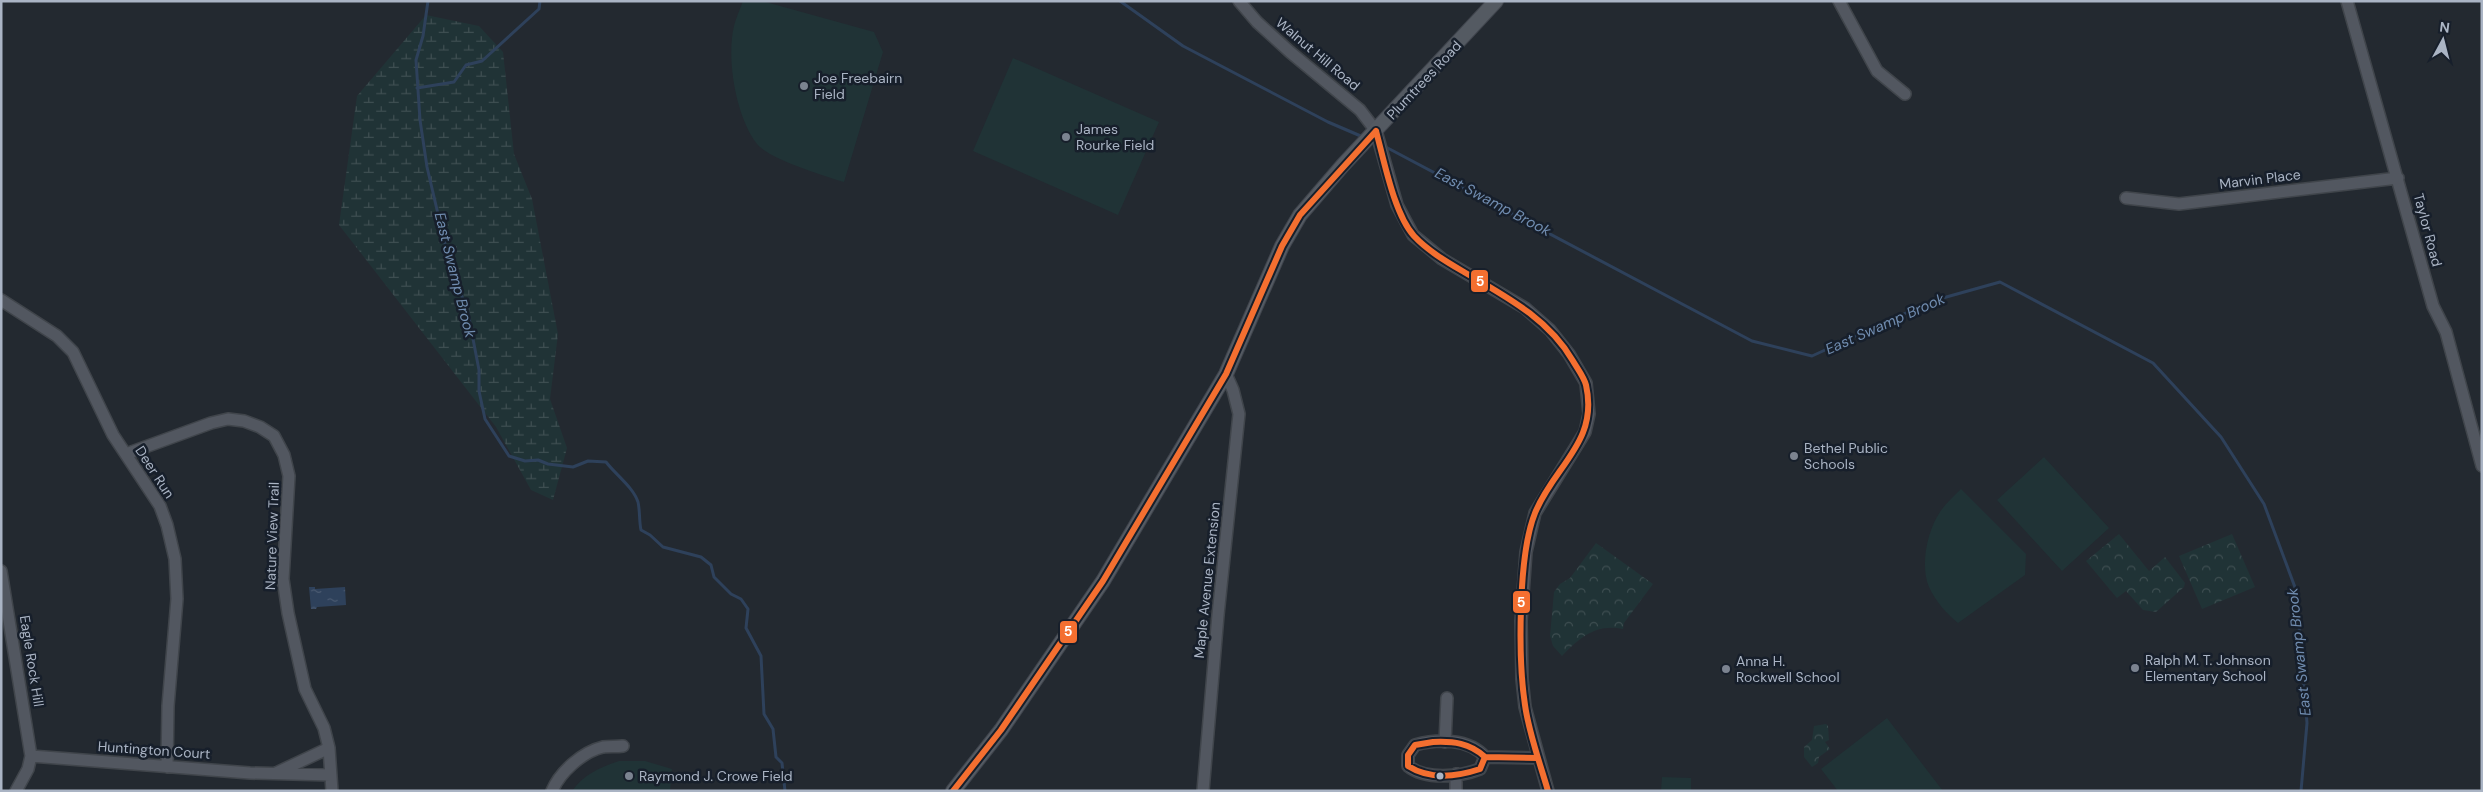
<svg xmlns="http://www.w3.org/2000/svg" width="2483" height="792" viewBox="0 0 2483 792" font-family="'DM Sans',sans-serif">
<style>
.wetland{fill:url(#wetland-marsh)}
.park{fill:url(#park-crowns)}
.garden{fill:#203336}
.water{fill:url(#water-ripples)}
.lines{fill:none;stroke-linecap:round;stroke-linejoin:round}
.stream{stroke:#2e415b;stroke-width:3}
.minor-casing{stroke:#40454b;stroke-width:14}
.major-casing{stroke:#40454d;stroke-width:16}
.minor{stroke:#525760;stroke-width:11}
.major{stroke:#545a62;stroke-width:14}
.bus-1-casing{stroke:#171f2b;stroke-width:10}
.bus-1{stroke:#f46f30;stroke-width:6}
.poi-dot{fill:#7b8390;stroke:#171f2b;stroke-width:2}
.bus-dot{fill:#aab4c4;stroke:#171f2b;stroke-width:2}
.labels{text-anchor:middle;stroke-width:5;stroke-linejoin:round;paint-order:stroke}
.street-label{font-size:14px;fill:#aab4c4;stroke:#171f2b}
.poi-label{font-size:14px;fill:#aab4c4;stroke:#171f2b;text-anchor:start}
.water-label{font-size:15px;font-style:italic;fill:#708caf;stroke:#171f2b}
.line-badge{stroke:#171f2b;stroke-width:2}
.badge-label{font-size:14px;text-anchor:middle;font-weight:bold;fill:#fff}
</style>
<defs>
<pattern id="wetland-marsh" width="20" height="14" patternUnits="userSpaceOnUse" patternTransform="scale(1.25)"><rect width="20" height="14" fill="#203336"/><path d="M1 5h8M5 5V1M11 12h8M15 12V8" fill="none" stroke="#3e4e51"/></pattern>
<pattern id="park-crowns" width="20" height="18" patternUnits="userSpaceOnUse" patternTransform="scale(1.25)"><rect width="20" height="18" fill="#203336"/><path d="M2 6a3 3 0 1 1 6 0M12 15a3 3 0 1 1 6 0" fill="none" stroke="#3e4e51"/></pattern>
<pattern id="water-ripples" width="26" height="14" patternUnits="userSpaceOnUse" patternTransform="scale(1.25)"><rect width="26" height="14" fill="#2e415b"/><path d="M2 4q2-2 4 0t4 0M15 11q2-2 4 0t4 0" fill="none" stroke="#4a5a71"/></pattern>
</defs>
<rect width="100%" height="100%" fill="#232930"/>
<path class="wetland" d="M426,15l53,11 24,26 11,102 18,45 26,135 -8,65 17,49 -14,52 -22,-10 -35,-63 -157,-202 18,-129z"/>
<path class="park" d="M2119,534l30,37 16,-14 20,26 -1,4 -28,25 -13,-2 -17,-19 -9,7 -31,-37z
M2232,534l23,53 -53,22 -23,-53z
M1596,543l57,41 -29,39 -1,6c-27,-6 -44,9 -61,27l-9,-10 -3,-10 4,-44 6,-8 10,-6z
M1826,724l2,2 1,14 -4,2 5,7 -11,8 -1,6 -6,4 -8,-10v-10l8,-7 2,-14z"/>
<path class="garden" d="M743,1h19l112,31 9,20 -39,130c-19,-6 -75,-23 -87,-38 -21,-27 -31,-85 -23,-118 2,-8 6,-17 9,-25z
M1013,58l146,64 -41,93 -145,-64z
M2044,457l65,71 -47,43 -65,-71z
M1961,489l65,65 -1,21 -67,48c-12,-10 -22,-21 -29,-36 -9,-21 -2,-56 11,-75 5,-8 14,-16 21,-23z
M1887,718l56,73h-105l-17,-22z
M619,761h26l27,8 -2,22h-98c12,-17 29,-24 47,-30z
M1662,777l29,1v13h-30z"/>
<path class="water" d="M309,587h6v2l30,-2 1,18 -29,2 -1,2h-5z"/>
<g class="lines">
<path class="stream" d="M428,1l-5,35 -7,24 4,60 7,47 22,94 19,52 11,57v21l6,28 24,37 16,5 13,-1 10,4 25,3 15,-6 18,1c10,13 27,25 32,40 2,8 1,19 3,28l9,5 13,12 38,10 10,8 3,12 17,17 10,5 7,10 -2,19 15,28 3,58 9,15 3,28 6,6 3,28
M1120,1l63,45 145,76 35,15
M417,88l37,-6 12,-17 16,-4 57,-52 1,-8
M1382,145l370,196 60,15 120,-55 68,-19 153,81 68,74 43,67 32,86 11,133 -6,68"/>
<defs>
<path id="minor" d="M1239,1l18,21 33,30 70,58 16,21 21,74 16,30 29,24 83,49 25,22 19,24 17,29 3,31 -4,18 -50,81 -9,39 -5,69 1,58 3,28 23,84
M1839,1l38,70 28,23
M2347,1l86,305 13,26 36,134
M2126,198l53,6 219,-26
M1,300l56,36 16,16 40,83 47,71 7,19 8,34 2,40 -9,107 -1,61
M126,454l85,-31 17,-4 16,2 16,6 14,9 10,19 5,21 -6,103 5,34 17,76 19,39 5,20 3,43
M1,571l30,185 -3,13 -12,22
M1445,742l2,-44
M31,756l219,17 81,2
M1485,757l-5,12c-20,8 -55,11 -72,-3v-11l7,-10c22,-6 54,-7 70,12l52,1
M276,773l53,-25
M552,791c8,-19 30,-39 51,-44 6,-1 13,0 20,-1
M1203,791l15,-176 21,-201 -6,-24 -7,-16
M1456,791v-17"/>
<path id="major" d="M953,791l48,-61 102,-149 123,-207 56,-128 18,-31 43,-50 153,-164"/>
</defs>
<use href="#minor" class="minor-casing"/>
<use href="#major" class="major-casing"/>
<use href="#minor" class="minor"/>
<use href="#major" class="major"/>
<defs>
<path id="bus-1" d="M1376,131c8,29 18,83 38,105 14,15 33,26 50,36 41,24 84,46 109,89 4,7 11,16 13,24 13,57 -32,81 -51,128 -17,42 -17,146 -10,192 4,29 15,58 23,86
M1433,742c20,-1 37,1 52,15l-5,12c-24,8 -50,11 -72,-3v-11l7,-10z
M1485,757l52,1
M953,791l48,-61 102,-149 123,-207 56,-128 18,-31 76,-84"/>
</defs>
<use href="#bus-1" class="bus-1-casing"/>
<use href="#bus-1" class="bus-1"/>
</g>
<g class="poi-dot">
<circle cx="804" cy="86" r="5"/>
<circle cx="1066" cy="137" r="5"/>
<circle cx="1794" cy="456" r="5"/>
<circle cx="2135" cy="668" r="5"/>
<circle cx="1726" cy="669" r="5"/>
<circle cx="629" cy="776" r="5"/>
</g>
<circle class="bus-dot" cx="1440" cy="776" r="4.5"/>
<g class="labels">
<g class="street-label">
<text transform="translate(1318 54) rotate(40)" y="5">Walnut Hill Road</text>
<text transform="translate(1424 80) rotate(-47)" y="5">Plumtrees Road</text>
<text transform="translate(2260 179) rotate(-7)" y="5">Marvin Place</text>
<text transform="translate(2428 230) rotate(75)" y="5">Taylor Road</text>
<text transform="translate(155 472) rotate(57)" y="5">Deer Run</text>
<text transform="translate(272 536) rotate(-88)" y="5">Nature View Trail</text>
<text transform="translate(1207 580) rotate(-84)" y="5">Maple Avenue Extension</text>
<text transform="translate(32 661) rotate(81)" y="5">Eagle Rock Hill</text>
<text transform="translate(154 750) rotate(4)" y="5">Huntington Court</text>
</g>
<g class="poi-label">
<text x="814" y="83">Joe Freebairn<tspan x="814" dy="16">Field</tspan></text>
<text x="1076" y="134">James<tspan x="1076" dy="16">Rourke Field</tspan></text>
<text x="1804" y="453">Bethel Public<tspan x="1804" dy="16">Schools</tspan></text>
<text x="2145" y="665">Ralph M. T. Johnson<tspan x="2145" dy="16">Elementary School</tspan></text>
<text x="1736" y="666">Anna H.<tspan x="1736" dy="16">Rockwell School</tspan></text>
<text x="639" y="781">Raymond J. Crowe Field</text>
</g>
<g class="water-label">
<text transform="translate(1493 202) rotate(28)" y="5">East Swamp Brook</text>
<text transform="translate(455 275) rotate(76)" y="5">East Swamp Brook</text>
<text transform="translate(1885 324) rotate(-24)" y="5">East Swamp Brook</text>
<text transform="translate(2299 652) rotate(-96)" y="5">East Swamp Brook</text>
</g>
</g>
<g class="line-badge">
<rect x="1470" y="269" width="19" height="24" rx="5" fill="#f46f30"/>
<rect x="1512" y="590" width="19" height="24" rx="5" fill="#f46f30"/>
<rect x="1059" y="620" width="19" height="24" rx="5" fill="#f46f30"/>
</g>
<g class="badge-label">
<text x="1480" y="286">5</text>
<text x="1521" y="607">5</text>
<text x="1068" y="636">5</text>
</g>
<rect width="2483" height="792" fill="none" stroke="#aab4c4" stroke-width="5"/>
<g transform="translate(2443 40) rotate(7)" stroke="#171f2b" stroke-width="4" paint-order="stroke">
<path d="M0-4L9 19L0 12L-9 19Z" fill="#aab4c4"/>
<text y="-8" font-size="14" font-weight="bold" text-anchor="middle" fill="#aab4c4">N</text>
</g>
</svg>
